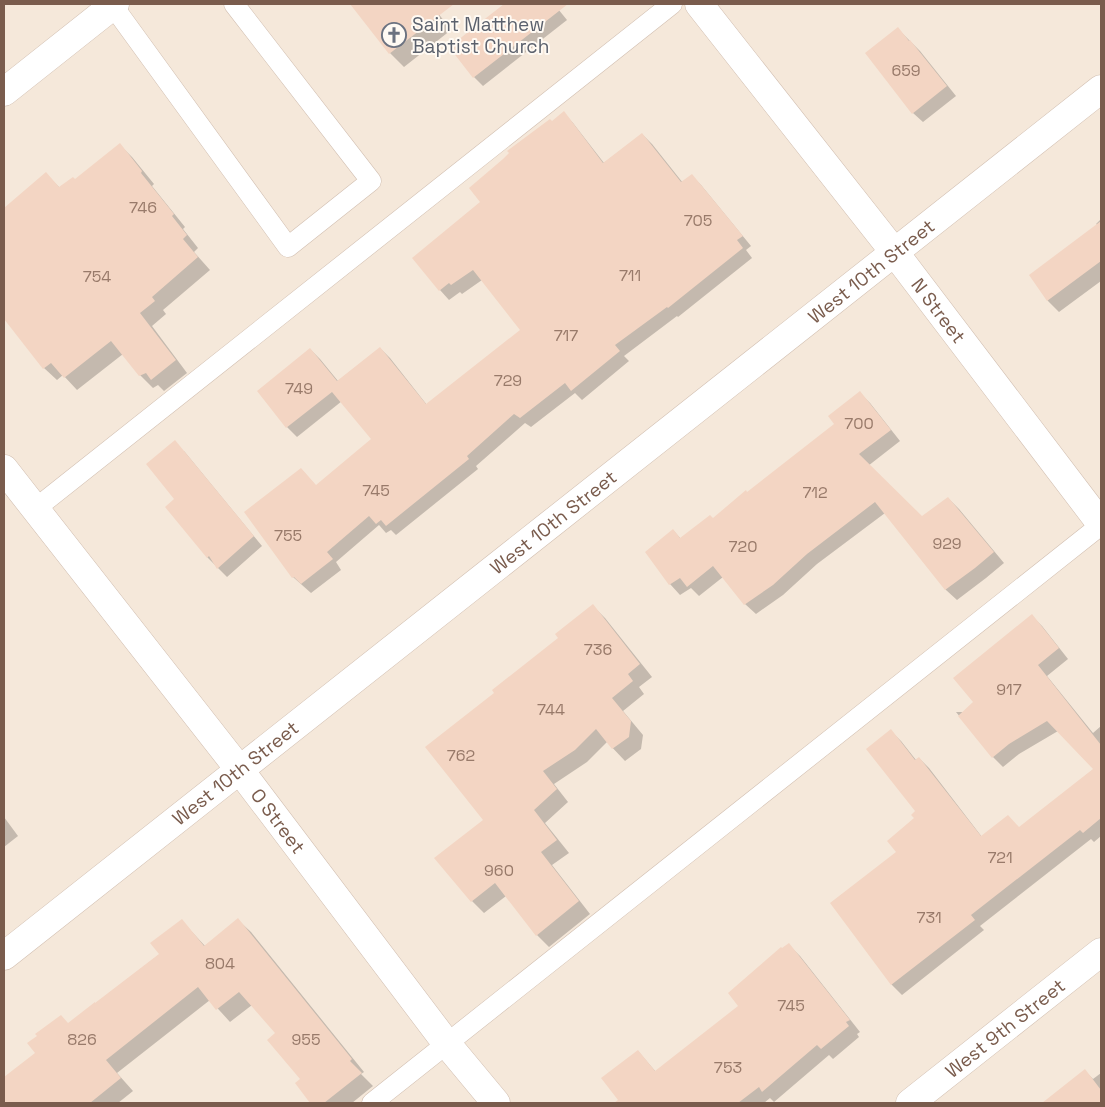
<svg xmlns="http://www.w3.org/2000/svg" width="1105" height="1107" viewBox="0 0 1105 1107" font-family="'Space Grotesk',sans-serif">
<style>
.residential{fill:#f5e8da}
.shadow{fill:#0003}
.building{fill:#f3d5c3}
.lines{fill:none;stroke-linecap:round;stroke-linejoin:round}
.lane-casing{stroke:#d1beb0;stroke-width:21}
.street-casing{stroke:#d1beb0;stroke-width:29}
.lane{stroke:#fff;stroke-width:20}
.street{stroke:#fff;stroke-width:28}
.labels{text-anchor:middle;stroke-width:4;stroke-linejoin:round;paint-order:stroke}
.number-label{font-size:16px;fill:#987a6a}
.worship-label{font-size:19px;fill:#5b616d;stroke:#fffaf3;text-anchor:start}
.street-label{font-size:19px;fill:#7a5c4d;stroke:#fffaf3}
</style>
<rect width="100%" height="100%" fill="#fdf6ec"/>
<path class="residential" d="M4,4h1097v1099h-1097z"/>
<path class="shadow" d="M351,4h80l20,26 -47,37 -14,-14z
M506,4h48l13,16 -84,66 -9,-9 -23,-30z
M898,29l22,22 36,45 -33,26 -10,-9 -46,-59z
M564,113l9,10 31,40 38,-29 10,10 31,39 9,-7 9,9 50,61 -5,4 6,8 -74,59 -1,-1 -53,40 5,5 -47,39 -7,-7 -44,34 -6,-4 -49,43 2,3 -82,66 -5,-5 -5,3 -7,-8 -43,37 5,8 -30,23 -18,-16 8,-108 15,17 57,-47 -31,-38 -45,36 -10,-10 -28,-36 51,-42 10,10 18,22 42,-33 10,10 37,47 95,-74 -40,-51 -20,14 -2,-2 -11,8 -9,-10 -26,-32 67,-56 71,-79z
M120,145l12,12 22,27 -2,2 33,41 -2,2 15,19 -4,4 16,18 -47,40 3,4 -14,12 35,47 -23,18 -6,-6 -5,3 -13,-13 -17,-21 -46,36 -14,-15 -6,5 -13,-12 -40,-51v-108l42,-35 14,14 15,-8z
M1101,219v62l-42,31 -11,-11 -17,-25 67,-50 -2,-2z
M860,393l10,10 30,38 -32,25 54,52 26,-20 11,11 45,54 -18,15 -29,22 -11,-10 -61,-77 -68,51 -34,31 -27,19 -11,-10 -22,-27 -24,19 -8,-8 -11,7 -10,-11 3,-54 8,9 32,-19 123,-96z
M184,451l78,95 -35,31 -20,-20z
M593,606l12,12 47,59 -13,10 5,7 -21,17 20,24 -2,14 -16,12 -18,-19 -20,20 -33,22 14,18 -23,21 24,30 -17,12 38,49 -41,33 -12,-12 -31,-39 -22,17 -12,-12 13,-81 11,-127 64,-55z
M1032,616l10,10 26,33 -21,17 46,57 8,-7v110l-7,6 -3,-3 -111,87 4,4 -82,65 -10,-10 -61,-82 67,-51 18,-33 1,-8 -26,-80 10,10 15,19 3,-2 10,10 53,69 38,-9 74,-59 -36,-38 -39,23 -16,13 -10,-10 -37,-45h8l11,-10z
M4,817l14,19 -14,11z
M238,920l13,12 113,140 -3,2 12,12 -21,17h-40l-15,-20 5,-4 -25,-45 -25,-29 -22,17 -20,-22 -93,73 16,18 -15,12h-114v-25l32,-24 33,-30 91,-70 22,-33 23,25z
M789,945l11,11 60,76 -3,2 2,3 -26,22 -4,-4 -55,47 -4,-4 -6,5h-142l-19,-24 35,-28 18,21 84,-66z
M1085,1071l8,8 8,-6v30h-54l-1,-1z"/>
<path class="building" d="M350,4h104l-65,50z
M504,4h64l-95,74 -24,-31z
M898,27l11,14 1,-1 37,46 -35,28 -47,-61z
M564,111l39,52 39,-30 39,49 11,-8 51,62 -6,4 6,8 -75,60 -1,-1 -52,38 5,6 -49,40 -6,-8 -45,35 -6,-4 -47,42 2,3 -83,67 -5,-6 -5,4 -7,-8 -42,36 6,7 -32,25 -7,-7 -2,1 -48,-66 57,-44 15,17 55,-46 -39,-47 -46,36 -29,-37 53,-43 27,33 43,-34 46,57 94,-74 -47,-60 -22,15 -2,-2 -10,8 -27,-33 68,-56 -11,-14 34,-29 6,-6 -2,-2 43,-32 2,2z
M120,143l22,28 -1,2 33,41 -2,2 15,19 -4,4 15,18 -46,40 3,4 -15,12 36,47 -25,20 -5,-7 -7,3 -28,-35 -47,37 -13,-15 -8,6 -39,-50v-111l42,-36 13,15 14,-10 2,2z
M1101,221v40l-54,40 -18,-26z
M860,391l31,39 -32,24 63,62 26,-19 46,55 -19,16 -30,22 -70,-88 -68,52 -34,31 -29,20 -31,-39 -26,21 -7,-9 -11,7 -24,-33 28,-23 7,9 30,-23 3,3 33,-28 1,2 87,-68 -6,-8z
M175,440l79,96 -37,33 -8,-13 -2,2 -42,-51 9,-8 -28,-35z
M593,604l47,60 -12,10 5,7 -21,17 19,23 -2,16 -17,12 -16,-20 -21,21 -32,21 14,18 -23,21 23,30 -16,12 38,49 -43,35 -41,-53 -24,19 -37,-44 49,-38 -58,-73 69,-54 -2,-3 66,-52 -3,-4z
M1032,614l27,34 -21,17 63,80v73l-18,15 -3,-3 -109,85 4,5 -84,65 -61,-82 66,-51 -9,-11 27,-23 -3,-3 4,-4 -49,-62 25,-20 24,31 4,-3 62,79 27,-21 11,12 74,-58 -46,-48 -38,23 -17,14 -34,-42 15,-14 -20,-24z
M238,918l114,141 -2,2 12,12 -38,30h-14l-15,-20 5,-4 -33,-39 8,-7 -36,-41 -23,18 -18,-23 -92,73 15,18 -31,25h-86v-26l31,-24 -8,-10 10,-7 -2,-2 26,-19 7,8 27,-21v1l64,-49 -9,-11 32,-24 22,27z
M789,943l61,77 -4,2 3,4 -28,23 -4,-4 -55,47 -3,-5 -21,16h-124l4,-3 -17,-22 37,-28 17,21 83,-65 -10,-13 53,-46 1,1z
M1085,1069l16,21v13h-59z"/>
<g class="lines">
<defs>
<path id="lane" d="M113,6l175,241 83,-66 -137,-177
M35,509l637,-505
M372,1103l729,-578"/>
<g id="street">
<path id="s1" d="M699,4l196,249 206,271"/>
<path d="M4,92l111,-88"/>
<path id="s2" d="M4,469l235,300 208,275 49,59"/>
<path id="s3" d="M4,956c365,-290 732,-577 1097,-867"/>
<path id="s4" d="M910,1103l191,-151"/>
</g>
</defs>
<use href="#lane" class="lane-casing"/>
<use href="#street" class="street-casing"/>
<use href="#lane" class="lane"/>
<use href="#street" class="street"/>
</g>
<defs>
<symbol id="church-ring" viewBox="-11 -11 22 22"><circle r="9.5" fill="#fffaf3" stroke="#6b7280" stroke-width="1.5"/><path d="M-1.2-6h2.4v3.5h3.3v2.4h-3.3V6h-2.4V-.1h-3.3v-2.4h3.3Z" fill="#6b7280"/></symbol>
</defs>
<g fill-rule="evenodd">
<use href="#church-ring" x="380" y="21" width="28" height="28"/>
</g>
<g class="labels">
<g class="number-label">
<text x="906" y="76">659</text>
<text x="143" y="213">746</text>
<text x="698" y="226">705</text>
<text x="630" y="281">711</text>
<text x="97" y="282">754</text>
<text x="566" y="341">717</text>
<text x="508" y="386">729</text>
<text x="299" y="394">749</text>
<text x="859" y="429">700</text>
<text x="376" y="496">745</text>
<text x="815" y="498">712</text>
<text x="288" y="541">755</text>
<text x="947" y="549">929</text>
<text x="743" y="552">720</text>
<text x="598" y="655">736</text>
<text x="1009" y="695">917</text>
<text x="551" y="715">744</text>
<text x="461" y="761">762</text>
<text x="1000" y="863">721</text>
<text x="499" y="876">960</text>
<text x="929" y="923">731</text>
<text x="220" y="969">804</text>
<text x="791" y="1011">745</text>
<text x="82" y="1045">826</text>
<text x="306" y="1045">955</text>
<text x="728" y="1073">753</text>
</g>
<g class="worship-label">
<text x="412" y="31">Saint Matthew<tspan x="412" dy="22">Baptist Church</tspan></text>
</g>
<g class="street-label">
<text dy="7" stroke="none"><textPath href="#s3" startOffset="1105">West 10th Street</textPath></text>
<text dy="7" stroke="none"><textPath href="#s1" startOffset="389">N Street</textPath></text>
<text dy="7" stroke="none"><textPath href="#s3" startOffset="700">West 10th Street</textPath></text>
<text dy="7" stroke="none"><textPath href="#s3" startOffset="295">West 10th Street</textPath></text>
<text dy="7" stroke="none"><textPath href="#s2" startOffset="446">O Street</textPath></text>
<text dy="7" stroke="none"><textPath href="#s4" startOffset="121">West 9th Street</textPath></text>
</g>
</g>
<rect width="1105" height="1107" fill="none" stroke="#7a5c4d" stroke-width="10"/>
</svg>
